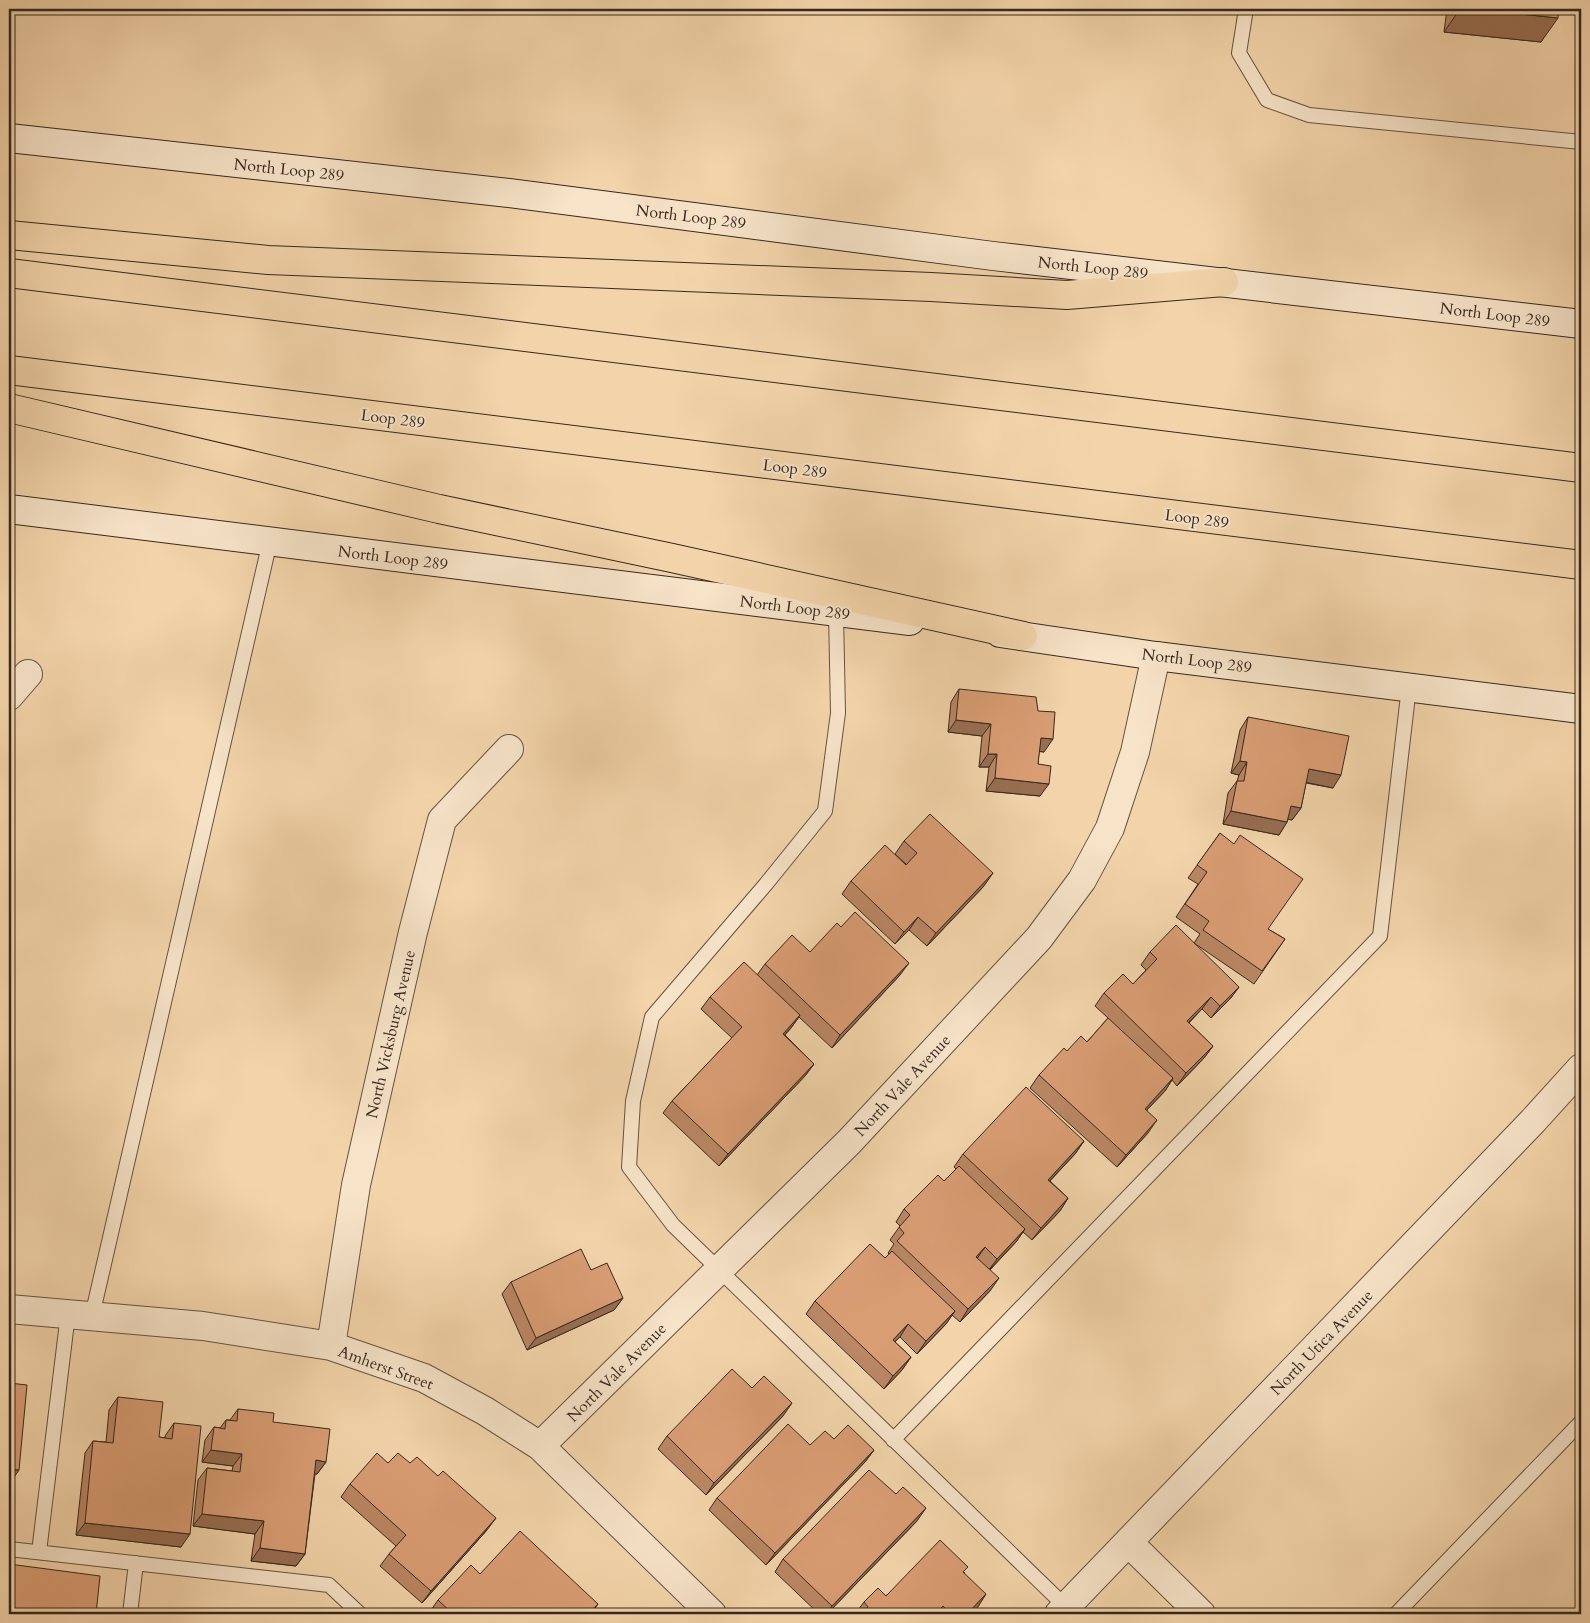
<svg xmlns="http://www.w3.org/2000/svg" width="1590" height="1623" viewBox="0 0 1590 1623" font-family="Cardo,serif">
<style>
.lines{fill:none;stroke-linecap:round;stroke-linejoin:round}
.lane-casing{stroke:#655343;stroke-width:16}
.street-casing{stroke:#655343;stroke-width:30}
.secondary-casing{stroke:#362821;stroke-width:30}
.highway-casing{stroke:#362821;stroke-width:30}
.lane{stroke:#f7e3c8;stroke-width:14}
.street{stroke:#f7e3c8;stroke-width:28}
.secondary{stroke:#f7e3c8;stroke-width:28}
.highway{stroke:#f3d4aa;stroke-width:28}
.wall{fill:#bb8764;stroke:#362821}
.shaded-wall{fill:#986e51;stroke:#362821}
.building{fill:#d99d74;stroke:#362821}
.labels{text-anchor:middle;stroke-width:4;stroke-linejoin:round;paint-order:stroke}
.street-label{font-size:16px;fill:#362821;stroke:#f7e3c8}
</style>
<rect width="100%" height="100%" fill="#f3d4aa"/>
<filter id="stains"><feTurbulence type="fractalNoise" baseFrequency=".004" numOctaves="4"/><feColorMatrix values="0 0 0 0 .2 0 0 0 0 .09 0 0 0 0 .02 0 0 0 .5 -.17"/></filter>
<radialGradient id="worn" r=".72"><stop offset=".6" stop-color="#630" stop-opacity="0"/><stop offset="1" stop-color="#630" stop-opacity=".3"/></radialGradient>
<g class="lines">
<defs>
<path id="lane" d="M1246,9l-7,44 28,47 42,15 272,27
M836,612l2,101 -13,98 -59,73 -114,133 -19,84 -4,66 44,58 393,382
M92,1316l178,-775
M893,1440l487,-504 29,-249
M9,1549l320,36 31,29
M39,1552l29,-238
M130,1614l6,-51
M1396,1614l185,-192"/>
<path id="street" d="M9,696l19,-22
M9,1309l194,17 128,20 93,32 61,33 55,35 172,168
M331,1346l25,-161 57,-253 29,-112 67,-71
M540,1446l309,-304 190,-204 43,-58 28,-52 25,-76 21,-96
M1128,1542l73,72
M1059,1614l474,-493 48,-53"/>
<path id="secondary" d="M9,138l500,55 484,63 588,68
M9,509l901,112
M1000,633l156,23 425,53"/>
<path id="highway" d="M9,235l259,25 663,27 136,8 157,-13
M9,273l1572,195
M9,370l1572,195
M9,408l430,101 233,49 351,78"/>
</defs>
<use href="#lane" class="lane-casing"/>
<use href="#street" class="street-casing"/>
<use href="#secondary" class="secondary-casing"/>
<use href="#highway" class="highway-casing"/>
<use href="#lane" class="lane"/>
<use href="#street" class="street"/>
<use href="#secondary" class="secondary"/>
<use href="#highway" class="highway"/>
</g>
<path class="wall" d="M1447,9h112l-18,33 -97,-10z
M959,689l85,63 -5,-1 -1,13 2,32 -54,-5 3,-24h-10l3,-31 -34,-4 3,-30z
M1248,717l85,71 -27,-5 -5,25 -9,12 -4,-1 -1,3 -8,13 -56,-11 5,-31 9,-12 2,-6 -8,-2 9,-43z
M1220,833l48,96 17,10 -31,45 -60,-41 6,-9 -24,-17 22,-33 -10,-6z
M904,841l80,45 -57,60 -18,-16 -14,14 -53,-50 9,-13 55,-16v-1l-11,-10z
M810,952l90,23 -68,73 -33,-31 -8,11 -6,7 29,29 -9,12 -86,90 -56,-53 9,-12 60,-63 -31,-29 9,-12 47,-22 8,-11z
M1150,952l89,35 -9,12 -19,19 -9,-9 -13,14 24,23 -9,12 -27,28 -5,-6 -7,11 -18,19 1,23 -31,34 -87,-79 9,-13 28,-24 20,-9 21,-24 -13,-12 9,-13 29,-9 13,-14 -5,-5z
M1084,1141l-9,13 -25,27 18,17 -8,13 -28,29 -9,-8 -7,10 -26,28v21l-30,31 -8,-7 -6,9 -29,30 -17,-17 -5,5 16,15 -9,13 -18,19 -78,-75 9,-13 70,-43 4,-4 -1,-1 6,-9 -4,-4 10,-14 -4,-4 8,-13 40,-28 12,-12 -2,-2 9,-13z
M591,1270l32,28 -9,12 -87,40 -25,-56 9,-12z
M118,1397l41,40 6,1v-2l9,-13 7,124 -105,-12 9,-82 8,-12 13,1 3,-32z
M238,1409l35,13 53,40 -9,12h-2l-10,80 -9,12 -45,-5 4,-27 -62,-8 5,-46 9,-12 25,3 1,-5 -31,-4 3,-22 9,-13 6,1 6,-8h4z
M783,1416l-77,79 -48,-46 9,-13z
M834,1439l40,11 -9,12 -99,103 -57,-55 8,-12 93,-53z
M388,1463h22l77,67 -65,73 -42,-37 9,-12 7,-8 -55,-49 9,-13z
M917,1521l-90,93h-8l-44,-42 8,-13z
M964,1572l14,35 -8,7h-115l9,-12z
M480,1574l118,30 -7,10h-160l-2,-1 9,-13z"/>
<path class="shaded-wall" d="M1460,9h14l84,9 -17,24 -97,-10z
M956,720l35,4 -9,12 -34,-4z
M1041,738l12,1 -9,13 -12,-1z
M988,754h9l-8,13h-10z
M1240,761l7,1 -8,13 -8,-2z
M1309,769l32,6 -8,13 -33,-7z
M995,778l54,6 -9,12 -54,-5z
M1291,806l10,2 -9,12 -10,-2z
M1231,811l56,11 -8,13 -56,-11z
M993,873l-9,13 -57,60 9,-13z
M918,917l-9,13 -14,14 9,-12z
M909,963l-9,12 -68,73 8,-13z
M1239,987l-9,12 -19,19 9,-12z
M1211,997l-9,12 -24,24 9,-12z
M800,1015l-9,13 -17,18 9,-12z
M1213,1046l-9,12 -27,28 9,-13z
M814,1064l-9,12 -86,90 9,-12z
M1173,1078l-8,13 -29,30 9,-12z
M1157,1120l-9,13 -31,34 9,-12z
M1084,1141l-9,13 -36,38 9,-12z
M1068,1198l-8,13 -28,29 9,-12z
M1025,1229l-9,13 -28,29 9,-12z
M985,1247l-9,13v-3z
M999,1278l-9,13 -30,31 8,-13z
M623,1298l-9,12 -87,40 9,-12z
M955,1311l-9,13 -29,30 9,-13z
M908,1324l-8,13 -16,15 9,-12z
M911,1357l-9,13 -18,19 9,-13z
M792,1403l-9,13 -77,79 8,-12z
M211,1450l31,4 -9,12 -31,-4z
M874,1450l-9,12 -99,103 9,-12z
M316,1460l10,2 -9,12 -9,-1z
M9,1469l10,1 -9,13h-1z
M926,1508l-9,13 -90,93h-1l6,-8z
M202,1514l62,7 -9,13 -62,-8z
M496,1518l-9,12 -65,73 9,-12z
M85,1523l105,11 -9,13 -105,-12z
M260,1548l45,6 -9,12 -45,-5z
M986,1594l-8,13 -8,7h-3z"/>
<path class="building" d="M1474,9h85l-1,9z
M959,689l77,8 2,14 17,1 -2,27 -12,-1 -3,26 13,2 -2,18 -54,-6 2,-24h-9l3,-30 -35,-4z
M1248,717l101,19 -8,39 -32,-6 -8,39 -10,-2 -4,16 -56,-11 6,-30h7l3,-19 -7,-1z
M930,814l63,59 -57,60 -18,-16 -14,15 -53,-51 34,-36 21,20 11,-12 -13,-12z
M1220,833l14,11 6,-9 63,44 -35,50 17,10 -23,32 -59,-41 6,-9 -24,-17 22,-32 -10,-7z
M855,912l54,51 -69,72 -75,-71 27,-29 18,17 27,-29 4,4z
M1176,925l63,62 -19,19 -9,-9 -24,24 26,25 -27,27 -82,-80 19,-19 10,10 24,-25 -7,-7z
M744,962l56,53 -17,19 31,30 -86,90 -56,-53 70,-74 -32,-30z
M1108,1018l65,60 -28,31 12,11 -31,35 -87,-80 25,-27 3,3 14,-15 6,6z
M1026,1087l58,54 -36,39 20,18 -27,30 -78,-74z
M959,1166l66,63 -28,30 -12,-12 -9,10 23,21 -31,31 -71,-68 7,-8 -5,-6 11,-12 -6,-6 34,-34 6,6z
M870,1244l15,14 7,-7 63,60 -29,30 -18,-17 -15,16 18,17 -18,19 -78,-75z
M581,1249l10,21 16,-7 16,35 -87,40 -25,-56z
M732,1369l20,19 12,-12 28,27 -78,80 -47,-47z
M9,1383l18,2 -8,85 -10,-1z
M118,1397l45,5 -4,35 13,2 2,-16 27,3 -11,108 -105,-11 8,-82 20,2z
M238,1409l36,4 -1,9 57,7 -4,33 -10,-2 -11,94 -45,-6 4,-27 -62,-7 5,-46 33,4 2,-18 -31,-4 3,-23 11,2 1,-9 11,1z
M788,1424l22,21 15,-14 9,8 14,-14 26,25 -99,103 -58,-55z
M377,1453l11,10 10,-10 12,10 7,-6 21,19 5,-5 53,47 -65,73 -42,-37 17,-19 -56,-51z
M869,1470l27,24 7,-7 23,21 -94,98 -49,-47z
M520,1531l78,73 -10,10h-135l-15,-14 33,-35 9,9z
M940,1540l28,27 -5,5 23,22 -19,20h-16l-8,-8 -8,8h-72l-1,-1 6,-6 -4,-5 14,-14 8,8z
M9,1564l91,12 -4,38h-87z
M1133,1609l4,5h-10z"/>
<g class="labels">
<g class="street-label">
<text transform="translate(289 169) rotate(6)" y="6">North Loop 289</text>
<text transform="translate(691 216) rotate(7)" y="6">North Loop 289</text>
<text transform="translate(1093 267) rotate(6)" y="6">North Loop 289</text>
<text transform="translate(1495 314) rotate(7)" y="6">North Loop 289</text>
<text transform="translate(393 418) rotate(7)" y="6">Loop 289</text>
<text transform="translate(795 468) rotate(7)" y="6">Loop 289</text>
<text transform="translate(1197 518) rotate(7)" y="6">Loop 289</text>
<text transform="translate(393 557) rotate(7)" y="6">North Loop 289</text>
<text transform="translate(795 607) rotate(7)" y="6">North Loop 289</text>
<text transform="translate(1197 660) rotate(7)" y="6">North Loop 289</text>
<text transform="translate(390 1034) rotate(-77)" y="6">North Vicksburg Avenue</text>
<text transform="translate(902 1085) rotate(-47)" y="6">North Vale Avenue</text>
<text transform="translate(1321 1342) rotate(-46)" y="6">North Utica Avenue</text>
<text transform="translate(386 1367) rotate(20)" y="6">Amherst Street</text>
<text transform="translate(616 1372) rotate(-45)" y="6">North Vale Avenue</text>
</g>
</g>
<rect width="1590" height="1623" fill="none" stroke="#f3d4aa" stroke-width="30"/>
<rect x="10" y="10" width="1570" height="1603" fill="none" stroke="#362821" stroke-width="2.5"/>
<rect x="15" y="15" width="1560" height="1593" fill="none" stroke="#362821"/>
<rect width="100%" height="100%" filter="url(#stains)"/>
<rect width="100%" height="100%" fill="url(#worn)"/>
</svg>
